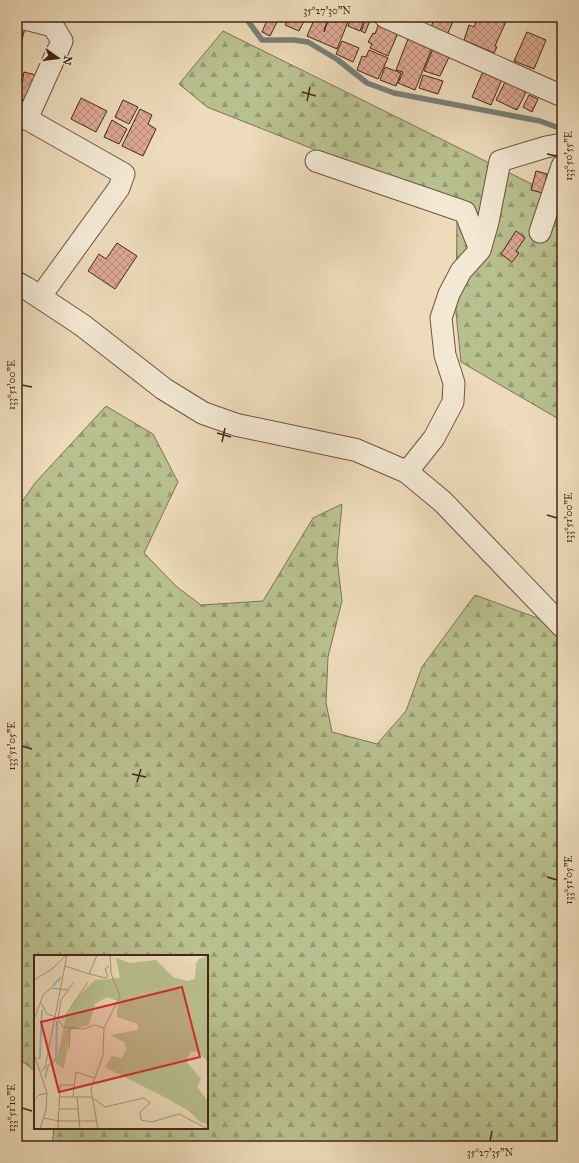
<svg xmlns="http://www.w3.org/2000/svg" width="579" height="1163" viewBox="0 0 579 1163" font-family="'IM FELL Great Primer',serif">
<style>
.forest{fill:url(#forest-firs);stroke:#7e7452}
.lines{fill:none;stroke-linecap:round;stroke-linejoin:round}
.stream{stroke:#797f78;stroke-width:5.5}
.building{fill:url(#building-cross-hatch);stroke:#432714}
.minor-casing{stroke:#6e543e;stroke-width:23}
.tertiary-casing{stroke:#6e543e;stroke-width:24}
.minor{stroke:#f3e8d3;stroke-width:21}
.tertiary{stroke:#f3e8d3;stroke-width:22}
.ticks{fill:none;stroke:#432714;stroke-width:1.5}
.inset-river{fill:none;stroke:#9db9ba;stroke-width:2}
.inset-road{fill:none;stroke:#a99378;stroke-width:1}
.view{fill:#d62828;fill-opacity:0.15;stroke:#d62828;stroke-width:2}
.inset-edge{fill:none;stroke:#432714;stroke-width:2}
.neatline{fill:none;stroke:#432714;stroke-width:1.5}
.ticks-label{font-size:10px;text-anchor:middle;fill:#432714}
</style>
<defs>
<pattern id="forest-firs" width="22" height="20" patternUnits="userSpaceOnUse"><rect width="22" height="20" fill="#b9c090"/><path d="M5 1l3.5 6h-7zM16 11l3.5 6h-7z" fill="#989c74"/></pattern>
<pattern id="building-cross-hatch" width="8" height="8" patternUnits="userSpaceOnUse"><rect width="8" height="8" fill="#dea995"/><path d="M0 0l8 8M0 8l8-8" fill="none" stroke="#b68a78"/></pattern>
</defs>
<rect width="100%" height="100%" fill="#eddbbb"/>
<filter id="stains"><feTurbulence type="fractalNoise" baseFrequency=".005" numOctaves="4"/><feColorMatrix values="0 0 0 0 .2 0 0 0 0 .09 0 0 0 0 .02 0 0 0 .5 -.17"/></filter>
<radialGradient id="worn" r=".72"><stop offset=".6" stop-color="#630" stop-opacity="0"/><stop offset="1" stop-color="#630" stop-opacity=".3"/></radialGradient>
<path class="forest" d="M223,31l339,168v222l-101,-59 -5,-49 1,-96 -91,-47 -159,-63 -28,-23z
M106,406l47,28 25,48 -34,71 33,34 24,18 62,-4 50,-83 29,-14 -5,54 5,43 -14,56 -2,46 6,29 45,12 29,-33 16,-44 53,-72 87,32v519h-510l2,-18h153v-172h-172v115l-18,-14v-548l18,-26z"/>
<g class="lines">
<path class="stream" d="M247,17l1,4 14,19h32l14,2 30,18 29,23 27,10 146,28 22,8"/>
</g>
<path class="building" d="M289,17h17l-7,14 -14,-6z
M312,17h38l-13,32 -30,-13 8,-18z
M352,17h13l-5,14 -12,-5z
M367,17l4,1 -6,15 -4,-2z
M435,17h20l-8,18 -16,-8z
M478,17h30l-13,29 2,1 -3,6 -30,-13 5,-15 5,2z
M268,18l9,4 -7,14 -8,-4z
M379,23l19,10 -10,23 -18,-8 2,-4 -4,-2 5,-9 2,1z
M17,26l8,2 -8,32z
M527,32l19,8 -12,29 -20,-8z
M408,39l24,9 -17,42 -17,-7 5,-11 -7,-2z
M342,41l17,7 -6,14 -17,-8z
M433,49l16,8 -9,19 -16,-5z
M369,50l19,8 -10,21 -21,-9 5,-14 4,1z
M385,67l16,6 -5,13 -16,-6z
M484,69l19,8 -12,28 -19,-8z
M24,72l24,6 -7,27 -22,-6z
M423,75l20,6 -5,13 -19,-6z
M505,82l21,10 -9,18 -21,-10z
M529,95l9,4 -6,13 -9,-5z
M81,98l26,13 -11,21 -25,-13z
M123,100l15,7 -9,17 -14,-7z
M140,109l12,6 -4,9 8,5 -13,27 -21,-10z
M112,120l15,9 -8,15 -15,-7z
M536,171l11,3 -4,19 -12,-3z
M516,231l9,7 -9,13 3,2 -7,9 -11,-8z
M117,243l20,13 -22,33 -27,-18 11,-17 7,5z"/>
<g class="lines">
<defs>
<path id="minor" d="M17,17l36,9 9,15 -35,78
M385,17l177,79
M17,119h10l97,55 -5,14 -79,109
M316,161l149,51 15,38
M540,232l22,-66
M407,472l27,-34 19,-36 1,-19 -9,-28 -4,-37 8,-24 12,-23 19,-21 8,-28 12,-61 46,-14 16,-3"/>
<path id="tertiary" d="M17,283l9,5 56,37 82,64 39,24 34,12 119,25 51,22 36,30 119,124"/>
</defs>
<use href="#minor" class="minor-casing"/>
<use href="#tertiary" class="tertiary-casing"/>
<use href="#minor" class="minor"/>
<use href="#tertiary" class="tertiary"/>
</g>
<path class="ticks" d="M324,32l3,-10M302,92l14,4M307,101l3,-14M547,154l10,2M22,385l10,2M217,433l14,4M222,442l3,-14M547,515l10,3M22,746l10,3M132,774l14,3M137,782l4,-13M547,877l10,3M22,1108l10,3M490,1141l2,-10"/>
<g transform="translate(34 955)">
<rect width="174" height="174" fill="#eddbbb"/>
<path d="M174,0v107l-11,-11 -6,1 -5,9 15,18 -4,8 11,14v24l-8,-3 -11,-11 -21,-12 -63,-32 7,-11 10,2 4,-9 -2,-7 -14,-7 28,-5v-6l-21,-7 1,-16 -11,-4 -12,7 -6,21 -18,5 -7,38 -8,-4 10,-48 13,-20 16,-16 25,-2 -4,-20 14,5 26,-3 17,17 14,4 8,-2 1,-16 3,-4z" fill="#b9c090"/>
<path class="inset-river" d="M19,31l8,-9M4,104l2,-2 2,-47M11,123l3,-12 8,-7 1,-38"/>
<path class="inset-road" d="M31,11l24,8 8,-19M55,19l17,4 2,-2 -3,-7 4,-3M0,25l18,-11 14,-14M40,27l-13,18 -3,18 5,9 21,2 10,-4 10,3M7,48l6,11 9,3M29,64l25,-37M0,65l9,-25 8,-7 17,2M35,94l1,-20 5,-3M0,99l13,39 -1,17 -6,19M7,116l4,-3 22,-113M26,142h31l14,10 39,-9 6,5 -10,9 1,8 11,2 27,-8 29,15M39,142l3,-25 18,6M43,142l3,32M0,145l5,-5 8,-2M26,154h18M10,163l15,3h37M24,174l2,-44h13M64,174l-7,-40 12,-34 1,-27 16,-32 -9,-23 -1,-18"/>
<path class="view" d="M148,32l18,70 -141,35 -18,-70z"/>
<rect width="174" height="174" class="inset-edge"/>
</g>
<rect width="579" height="1163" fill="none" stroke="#eddbbb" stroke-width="44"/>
<g transform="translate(58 58) rotate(104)" stroke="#f3e8d3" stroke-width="3" paint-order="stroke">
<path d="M0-3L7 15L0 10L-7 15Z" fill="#432714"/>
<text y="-6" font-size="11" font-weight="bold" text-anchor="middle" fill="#432714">N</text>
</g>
<rect x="22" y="22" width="535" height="1119" class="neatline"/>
<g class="ticks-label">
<text x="327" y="14">35°27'30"N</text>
<text transform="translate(568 156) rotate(-90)" y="4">133°50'55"E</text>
<text transform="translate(11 385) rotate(-90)" y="4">133°51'00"E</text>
<text transform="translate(568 518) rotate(-90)" y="4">133°51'00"E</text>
<text transform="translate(11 746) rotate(-90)" y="4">133°51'05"E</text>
<text transform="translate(568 880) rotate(-90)" y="4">133°51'05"E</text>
<text transform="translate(11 1108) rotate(-90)" y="4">133°51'10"E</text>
<text x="490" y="1156">35°27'35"N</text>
</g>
<rect width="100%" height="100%" filter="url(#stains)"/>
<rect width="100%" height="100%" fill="url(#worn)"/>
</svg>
